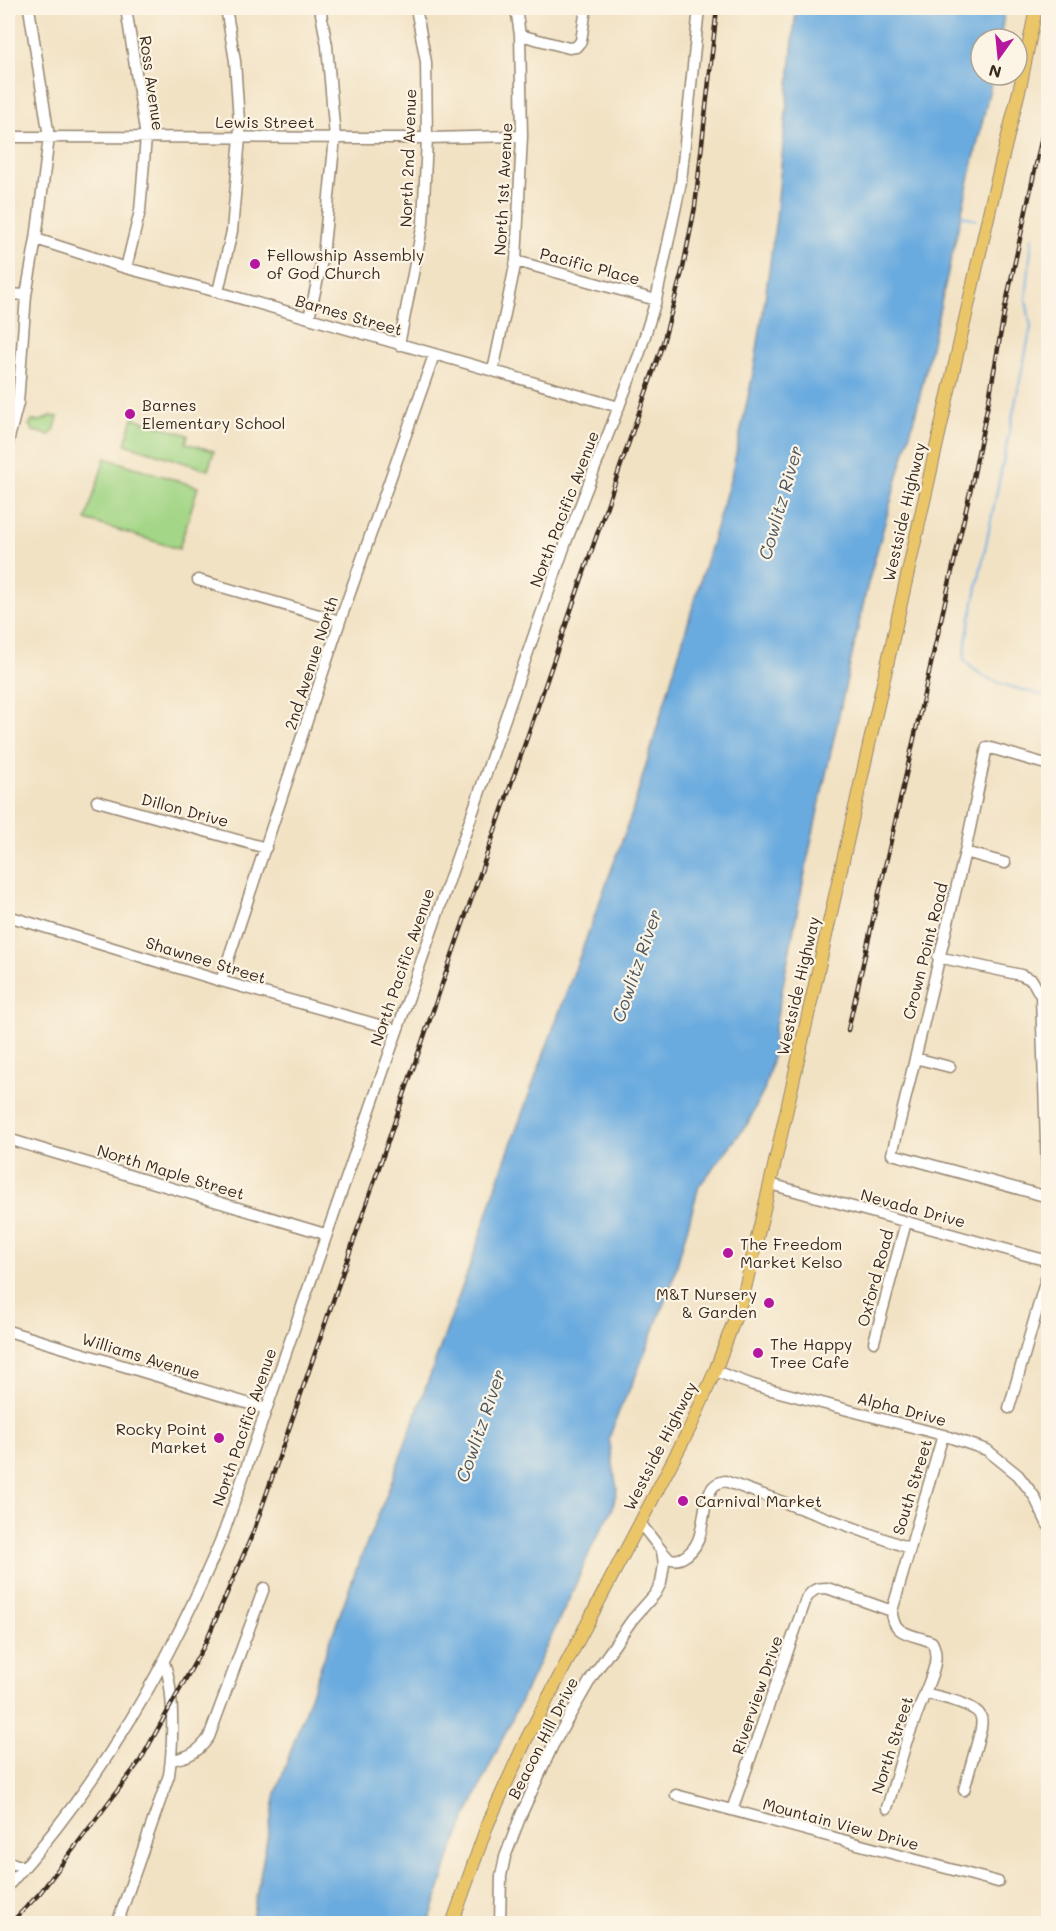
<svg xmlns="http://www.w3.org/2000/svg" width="1056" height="1931" viewBox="0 0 1056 1931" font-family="Mali,sans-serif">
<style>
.green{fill:#a3d686;stroke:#6f8052;stroke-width:1.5}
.water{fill:#6babdf;stroke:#536a7e;stroke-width:1.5}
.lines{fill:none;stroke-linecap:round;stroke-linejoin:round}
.stream{stroke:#6babdf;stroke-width:2}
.minor-casing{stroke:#968671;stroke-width:13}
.major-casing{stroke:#968671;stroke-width:14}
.minor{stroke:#fff;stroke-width:10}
.major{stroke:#ebc669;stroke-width:12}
.rail-casing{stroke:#3b2a1e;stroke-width:4.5}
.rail{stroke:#fcf5e5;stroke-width:2;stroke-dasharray:7;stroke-linecap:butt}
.poi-dot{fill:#b5179e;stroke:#fcf5e5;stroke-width:2}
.labels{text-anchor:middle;stroke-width:4.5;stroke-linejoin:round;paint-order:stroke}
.street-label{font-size:16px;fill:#3b2a1e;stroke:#fcf5e5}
.poi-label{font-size:16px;fill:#3b2a1e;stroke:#fcf5e5;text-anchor:start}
.water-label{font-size:18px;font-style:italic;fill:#4c5762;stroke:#fcf5e5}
</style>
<rect width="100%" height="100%" fill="#fcf5e5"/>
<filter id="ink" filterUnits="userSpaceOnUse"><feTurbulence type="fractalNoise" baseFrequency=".0167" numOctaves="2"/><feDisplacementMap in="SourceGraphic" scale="12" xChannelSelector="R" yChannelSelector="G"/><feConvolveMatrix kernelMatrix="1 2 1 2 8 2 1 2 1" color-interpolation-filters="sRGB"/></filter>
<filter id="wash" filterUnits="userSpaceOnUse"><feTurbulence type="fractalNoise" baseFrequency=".008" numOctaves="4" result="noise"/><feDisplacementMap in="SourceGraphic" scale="24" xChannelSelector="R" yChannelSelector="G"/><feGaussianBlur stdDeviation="1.35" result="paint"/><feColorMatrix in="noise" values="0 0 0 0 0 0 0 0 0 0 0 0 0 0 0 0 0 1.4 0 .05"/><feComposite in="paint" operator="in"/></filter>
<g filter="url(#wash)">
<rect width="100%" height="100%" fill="#f2e2c4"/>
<path class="green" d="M50,416l8,1 -4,14 -5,4 -16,-4 -4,-6 3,-4h9z
M133,418l55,17 -2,8 28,8 -6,19 -83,-26z
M105,458l93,29 -19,62 -93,-29z"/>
<path class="water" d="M796,8h209l-5,31h-19v36h12l-76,333 -50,179 -57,260 -36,184 -2,30 -8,29 -16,33 -49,63 -27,97 -37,95 -16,33 -10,27 8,52 -5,20 -19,34 -22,51 -87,183 -32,72 -23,73h-178l25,-130 38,-108 42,-115 32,-79 84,-231 31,-94 128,-350 100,-339 23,-108 11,-70 11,-80z"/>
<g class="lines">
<path class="stream" d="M961,215l15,5
M1032,237l-6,63 5,27 -64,309 -3,23c18,25 56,29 84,38"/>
</g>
</g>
<g filter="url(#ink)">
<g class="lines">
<defs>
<path id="minor" d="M126,8l20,129 -6,74 -14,57
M520,35l49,13 7,-1 5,-6 5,-33
M8,137l419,1 95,-2
M36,239l90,29 92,24 401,115
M516,261l140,39
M218,292l14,-61 8,-94 -5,-76 -9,-53
M8,294l18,1 10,-56 13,-102 -20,-129
M309,318l14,-62 12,-119 -8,-91 -7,-38
M399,345l24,-122 4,-85 -1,-76 -10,-54
M493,371l23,-110 6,-125 -2,-101 -4,-27
M8,442l10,-39 8,-108
M198,580l142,41
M1042,763l-55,-16 -22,105 -73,302 156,43
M97,801l169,47
M965,852l40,11
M8,916l213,65 176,49
M938,957l83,18 11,5 9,16 7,204
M221,981l119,-360 94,-266
M915,1058l35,9
M8,1139l317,95
M770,1184l278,77
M8,1331l258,78
M874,1342l32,-120
M715,1371l38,14 190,50 44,15 31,25 16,21 14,29
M1009,1408l39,-136
M943,1435l-51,176c0,25 22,23 40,31 9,17 -1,34 -7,51 14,4 48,10 55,22 3,5 1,9 1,14l-17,61
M662,1551c5,7 11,11 20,7 28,-14 16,-53 31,-71 3,-4 7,-5 12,-6l184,67
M171,1760c18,-3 28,-8 38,-23l55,-149
M676,1795l322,87
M887,1808l19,-65 19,-50
M732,1810l74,-211c7,-10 10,-11 21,-11l65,23
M8,1862l16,5
M8,1886c94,-105 162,-223 216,-354l342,-990 73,-187 17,-55 25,-118 18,-174
M117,1924l52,-149c4,-27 6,-87 -5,-112
M500,1924l1,-48 4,-19 16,-42 32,-70 39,-68 40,-57 23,-26 6,-11 3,-19 -2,-13 -22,-28"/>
<path id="major" d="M452,1924l35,-98 39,-86 165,-314 24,-55 28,-74 27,-113 221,-980 30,-121 15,-75"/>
</defs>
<use href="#minor" class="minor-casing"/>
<use href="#major" class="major-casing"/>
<use href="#minor" class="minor"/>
<use href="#major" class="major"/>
<defs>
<path id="rail" d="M848,1030l124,-547 18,-89 15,-86 43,-199
M10,1924l30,-31 100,-132 64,-115 49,-113 410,-1190 20,-75 12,-61 22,-199"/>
</defs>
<use href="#rail" class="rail-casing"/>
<use href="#rail" class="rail"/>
</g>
</g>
<g class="poi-dot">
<circle cx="255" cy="264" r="6"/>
<circle cx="130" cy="414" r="6"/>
<circle cx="728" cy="1253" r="6"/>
<circle cx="769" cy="1303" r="6"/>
<circle cx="758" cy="1353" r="6"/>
<circle cx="219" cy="1438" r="6"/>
<circle cx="683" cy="1501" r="6"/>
</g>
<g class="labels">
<g class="street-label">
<text transform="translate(152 83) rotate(82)" y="6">Ross Avenue</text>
<text x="265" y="128">Lewis Street</text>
<text transform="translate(408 158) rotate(-88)" y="6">North 2nd Avenue</text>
<text transform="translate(503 189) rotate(-87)" y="6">North 1st Avenue</text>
<text transform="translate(590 266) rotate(15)" y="6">Pacific Place</text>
<text transform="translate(349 315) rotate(16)" y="6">Barnes Street</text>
<text transform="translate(564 509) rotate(-69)" y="6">North Pacific Avenue</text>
<text transform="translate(904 512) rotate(-77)" y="6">Westside Highway</text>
<text transform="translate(311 663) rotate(-72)" y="6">2nd Avenue North</text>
<text transform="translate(185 810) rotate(15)" y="6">Dillon Drive</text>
<text transform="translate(925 951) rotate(-76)" y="6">Crown Point Road</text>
<text transform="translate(206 960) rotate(17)" y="6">Shawnee Street</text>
<text transform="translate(402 967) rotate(-71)" y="6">North Pacific Avenue</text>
<text transform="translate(798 986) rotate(-77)" y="6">Westside Highway</text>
<text transform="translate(171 1172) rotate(17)" y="6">North Maple Street</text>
<text transform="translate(913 1208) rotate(15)" y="6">Nevada Drive</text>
<text transform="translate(875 1278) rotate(-75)" y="6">Oxford Road</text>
<text transform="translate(141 1356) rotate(17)" y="6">Williams Avenue</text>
<text transform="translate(902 1409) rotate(15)" y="6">Alpha Drive</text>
<text transform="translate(244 1427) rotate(-71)" y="6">North Pacific Avenue</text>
<text transform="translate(660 1446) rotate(-63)" y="6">Westside Highway</text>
<text transform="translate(912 1487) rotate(-73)" y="6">South Street</text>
<text transform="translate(757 1695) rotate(-71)" y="6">Riverview Drive</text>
<text transform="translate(543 1738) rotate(-63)" y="6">Beacon Hill Drive</text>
<text transform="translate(892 1745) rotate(-72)" y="6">North Street</text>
<text transform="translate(841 1824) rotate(15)" y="6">Mountain View Drive</text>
</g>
<g class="poi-label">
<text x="267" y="261">Fellowship Assembly<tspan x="267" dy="18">of God Church</tspan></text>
<text x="142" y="411">Barnes<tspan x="142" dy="18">Elementary School</tspan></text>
<text x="740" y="1250">The Freedom<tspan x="740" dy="18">Market Kelso</tspan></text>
<text x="757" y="1300" text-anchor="end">M&amp;T Nursery<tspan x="757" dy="18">&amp; Garden</tspan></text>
<text x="770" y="1350">The Happy<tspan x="770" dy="18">Tree Cafe</tspan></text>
<text x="207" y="1435" text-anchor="end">Rocky Point<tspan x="207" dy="18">Market</tspan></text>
<text x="695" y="1507">Carnival Market</text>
</g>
<g class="water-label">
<text transform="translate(781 503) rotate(-74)" y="6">Cowlitz River</text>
<text transform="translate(637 966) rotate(-71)" y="6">Cowlitz River</text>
<text transform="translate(481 1426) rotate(-71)" y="6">Cowlitz River</text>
</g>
</g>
<rect width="1056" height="1931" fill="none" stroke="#fcf5e5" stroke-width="30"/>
<g transform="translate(999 57) rotate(195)"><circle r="28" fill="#fcf5e5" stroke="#afa495" stroke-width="1.5"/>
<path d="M0-4.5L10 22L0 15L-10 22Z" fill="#b5179e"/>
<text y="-9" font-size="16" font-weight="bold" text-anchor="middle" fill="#3b2a1e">N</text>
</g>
</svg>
